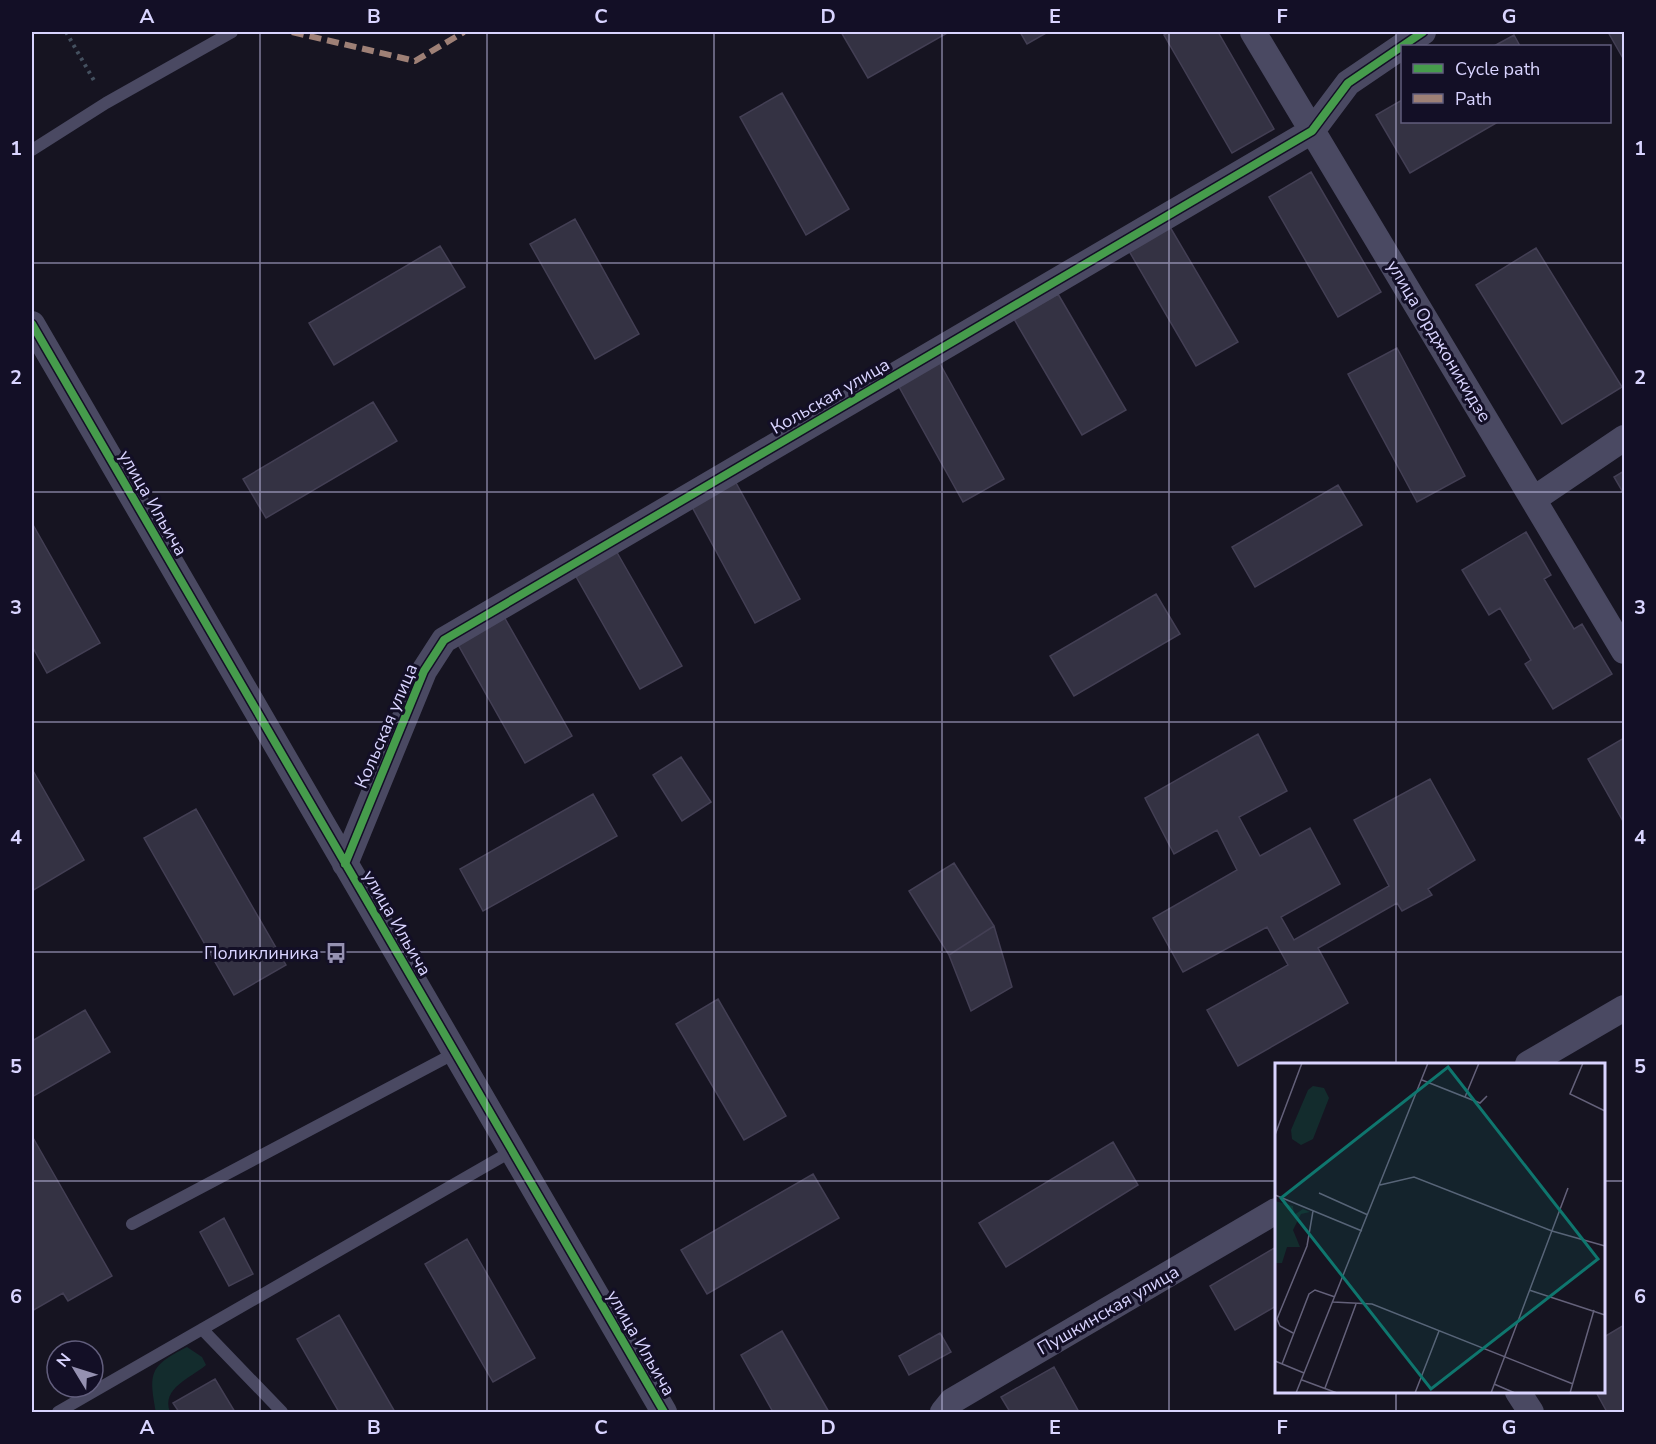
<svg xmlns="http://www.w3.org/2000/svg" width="1656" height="1444" viewBox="0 0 1656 1444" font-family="'Nunito Sans',sans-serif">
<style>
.green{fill:#132c2d}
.building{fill:#343243;stroke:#433f54;stroke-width:1.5}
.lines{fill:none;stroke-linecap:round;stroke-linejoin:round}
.path{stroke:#44505f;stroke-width:4;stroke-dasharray:3 4.5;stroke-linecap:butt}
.service{stroke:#4a4962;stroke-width:12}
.minor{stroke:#4a4962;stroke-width:26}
.quiet{stroke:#9e8076;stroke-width:6;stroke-dasharray:12 6;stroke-linecap:butt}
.cycleway-casing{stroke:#130f26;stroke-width:11}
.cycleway{stroke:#469c4c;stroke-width:8}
.grid{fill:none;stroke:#d9d4ff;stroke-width:1.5;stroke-opacity:0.55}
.labels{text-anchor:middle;stroke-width:6;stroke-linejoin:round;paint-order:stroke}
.street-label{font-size:18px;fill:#d9d4ff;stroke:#130f26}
.poi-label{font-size:18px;fill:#d9d4ff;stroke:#130f26;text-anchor:end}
.inset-road{fill:none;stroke:#64617a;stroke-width:1.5}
.view{fill:#0f766e;fill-opacity:0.15;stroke:#0f766e;stroke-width:3}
.inset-edge{fill:none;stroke:#d9d4ff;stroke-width:3}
.neatline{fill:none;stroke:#d9d4ff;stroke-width:2}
.grid-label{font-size:20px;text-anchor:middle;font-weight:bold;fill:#d9d4ff}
</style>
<rect width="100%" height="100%" fill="#161421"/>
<path class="green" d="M187,1347l15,10 4,8c-15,13 -45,23 -36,47h-14c-7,-39 -7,-46 31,-65z"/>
<path class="building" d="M841,32h108l-81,46z
M1020,32h28l-21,12z
M1169,32h49l56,97 -42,24 -68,-118z
M1608,32h16v28z
M1514,35l6,11h-26z
M782,93l67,116 -43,26 -66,-118z
M1402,100v22h96l-88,51 -34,-58z
M1311,172l70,120 -43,25 -69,-120z
M575,219l64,115 -44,25 -65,-115z
M1170,227l68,115 -42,24 -67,-115z
M440,246l25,41 -131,78 -25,-42z
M1536,248l86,139 -60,37 -86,-139z
M1058,294l68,116 -44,25 -68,-116z
M1397,348l68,128 -48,26 -69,-128z
M939,362l65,117 -41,23 -65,-117z
M373,402l24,39 -131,77 -23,-39z
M1624,471v23l-10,-17z
M735,481l65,118 -45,24 -64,-118z
M1338,485l24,40 -107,62 -23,-40z
M32,523l68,120 -53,30 -15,-27z
M1526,532l25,43 -7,4 30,50 8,-5 30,50 -59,35 -28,-45 6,-4 -31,-52 -11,7 -27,-45z
M615,549l67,117 -42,23 -66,-116z
M1156,594l24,40 -106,62 -24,-40z
M503,615l69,121 -47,27 -69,-122z
M1258,734l29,57 -48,26 21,39 50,-28 30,56 -59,33 13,23 95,-54 -35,-66 76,-41 45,81 -47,29 4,6 -30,16 -5,-8 -79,45 30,55 -110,63 -31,-56 81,-45 -21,-38 -84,45 -30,-54 84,-48 -20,-40 -43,24 -29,-56z
M1624,738v85l-36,-64z
M681,757l30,45 -29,19 -29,-46z
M32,769l52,91 -52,31z
M593,794l24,42 -134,75 -23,-42z
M196,809l90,156 -52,30 -90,-157z
M954,863l40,63 -45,29 -40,-64z
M994,926l18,61 -41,24 -22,-56z
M718,999l68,117 -42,24 -68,-116z
M85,1010l25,42 -78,45v-56z
M32,1136l80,140 -44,25 -5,-8 -31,18z
M1113,1142l25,43 -132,82 -27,-44z
M813,1174l26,44 -132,76 -26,-44z
M224,1218l29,56 -24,12 -29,-54z
M467,1239l68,119 -42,24 -68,-118z
M1276,1247v59l-41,24 -25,-44z
M339,1315l56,97h-56l-42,-73z
M1624,1325v87h-17l-11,-20h8v-55z
M782,1331l47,81h-56l-32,-57z
M940,1333l11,19 -42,23 -10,-19z
M1054,1367l25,45h-69l-9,-15z
M215,1379l20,33h-56l-6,-9z"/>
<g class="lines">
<path class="path" d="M66,32l30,52"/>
<path class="service" d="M32,150l74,-47 126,-71
M132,1224l323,-171
M202,1329l80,83
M58,1412l454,-261"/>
<path class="minor" d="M1253,32l371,619
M32,324l632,1088
M1534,499l90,-61
M345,864l79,-193 20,-31 868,-509 36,-48 75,-51
M1528,1064l96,-56
M1518,1392l13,20
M943,1412l9,-11 324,-190"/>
<path class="quiet" d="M292,32l123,29 49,-29"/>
<defs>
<path id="cycleway" d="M32,324l632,1088
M345,864l79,-193 20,-31 868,-509 36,-48 75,-51"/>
</defs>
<use href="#cycleway" class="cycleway-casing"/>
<use href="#cycleway" class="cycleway"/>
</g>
<path class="grid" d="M260,32v1380M487,32v1380M714,32v1380M942,32v1380M1169,32v1380M1396,32v1032M32,263h1592M32,492h1592M32,722h1592M32,952h1592M32,1181h1244M1604,1181h20M1396,1392v20"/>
<defs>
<symbol id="bus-bare" viewBox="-9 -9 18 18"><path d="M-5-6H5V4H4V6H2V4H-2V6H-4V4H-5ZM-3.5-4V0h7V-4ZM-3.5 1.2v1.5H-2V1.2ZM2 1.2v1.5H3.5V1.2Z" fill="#9591b1" stroke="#130f26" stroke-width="2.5" paint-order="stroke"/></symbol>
</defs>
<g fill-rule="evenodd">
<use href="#bus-bare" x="321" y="938" width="30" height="30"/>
</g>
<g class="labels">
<g class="street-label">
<text transform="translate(1439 341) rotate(59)" y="6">улица Орджоникидзе</text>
<text transform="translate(830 396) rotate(-30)" y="6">Кольская улица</text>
<text transform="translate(153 503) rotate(60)" y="6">улица Ильича</text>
<text transform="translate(386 726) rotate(-67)" y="6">Кольская улица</text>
<text transform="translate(397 923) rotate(60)" y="6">улица Ильича</text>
<text transform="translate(1108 1310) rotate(-30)" y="6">Пушкинская улица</text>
<text transform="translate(641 1343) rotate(60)" y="6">улица Ильича</text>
</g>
<g class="poi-label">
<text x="319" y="959">Поликлиника</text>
</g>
</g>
<g transform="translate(1275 1063)">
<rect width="330" height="330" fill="#161421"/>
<path d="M38,23l11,2 5,10 -16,41 -12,6 -9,-6 -1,-9 17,-40zM0,138l18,5 1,9 9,-6 7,3 -9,2 -8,16 7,17h-13l-5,16h-7z" fill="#132c2d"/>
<path class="inset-road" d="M308,0l-13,31 35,17M147,17l58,23 7,-7M190,34l14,-34M0,72l27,-72M105,122l34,-8 138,54 53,15M44,130l49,22M0,132l87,36M254,227l76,25M58,239l39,2 201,80M18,270l-13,-7 -3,-7 30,-73 6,-35M0,298l29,12M7,301l27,-70 6,-4 20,7M27,317l35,13M219,321l21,9M50,325l31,-84M21,330l132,-330M140,330l24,-62M216,330l77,-205M295,330l24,-83"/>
<path class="view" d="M173,4l150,192 -167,130 -150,-191z"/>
<rect width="330" height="330" class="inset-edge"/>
</g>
<rect width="1656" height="1444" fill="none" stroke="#130f26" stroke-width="66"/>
<rect x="1401" y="45" width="210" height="78" fill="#130f26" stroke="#625e7d" stroke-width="1.5"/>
<rect x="1413" y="64" width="30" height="9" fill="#469c4c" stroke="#625e7d" stroke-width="1.5"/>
<text x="1455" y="75" font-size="18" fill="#d9d4ff">Cycle path</text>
<rect x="1413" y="94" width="30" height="9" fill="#9e8076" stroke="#625e7d" stroke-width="1.5"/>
<text x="1455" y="105" font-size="18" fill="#d9d4ff">Path</text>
<g transform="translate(75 1369) rotate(308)"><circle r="28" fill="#130f26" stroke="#625e7d" stroke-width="1.5"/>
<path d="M0-4.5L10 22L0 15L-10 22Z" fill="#9591b1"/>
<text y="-9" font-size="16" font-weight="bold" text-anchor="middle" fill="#d9d4ff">N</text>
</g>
<rect x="33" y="33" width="1590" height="1378" class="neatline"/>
<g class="grid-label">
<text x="147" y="23">A</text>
<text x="374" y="23">B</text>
<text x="601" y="23">C</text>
<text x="828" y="23">D</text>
<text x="1055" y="23">E</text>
<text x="1282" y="23">F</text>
<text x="1509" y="23">G</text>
<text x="16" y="155">1</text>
<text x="1640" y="155">1</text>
<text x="16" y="384">2</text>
<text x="1640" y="384">2</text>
<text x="16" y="614">3</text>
<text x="1640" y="614">3</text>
<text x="16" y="844">4</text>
<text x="1640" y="844">4</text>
<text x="16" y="1073">5</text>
<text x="1640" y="1073">5</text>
<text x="16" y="1303">6</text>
<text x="1640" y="1303">6</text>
<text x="147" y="1434">A</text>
<text x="374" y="1434">B</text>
<text x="601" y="1434">C</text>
<text x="828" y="1434">D</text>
<text x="1055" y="1434">E</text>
<text x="1282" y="1434">F</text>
<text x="1509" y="1434">G</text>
</g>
</svg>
